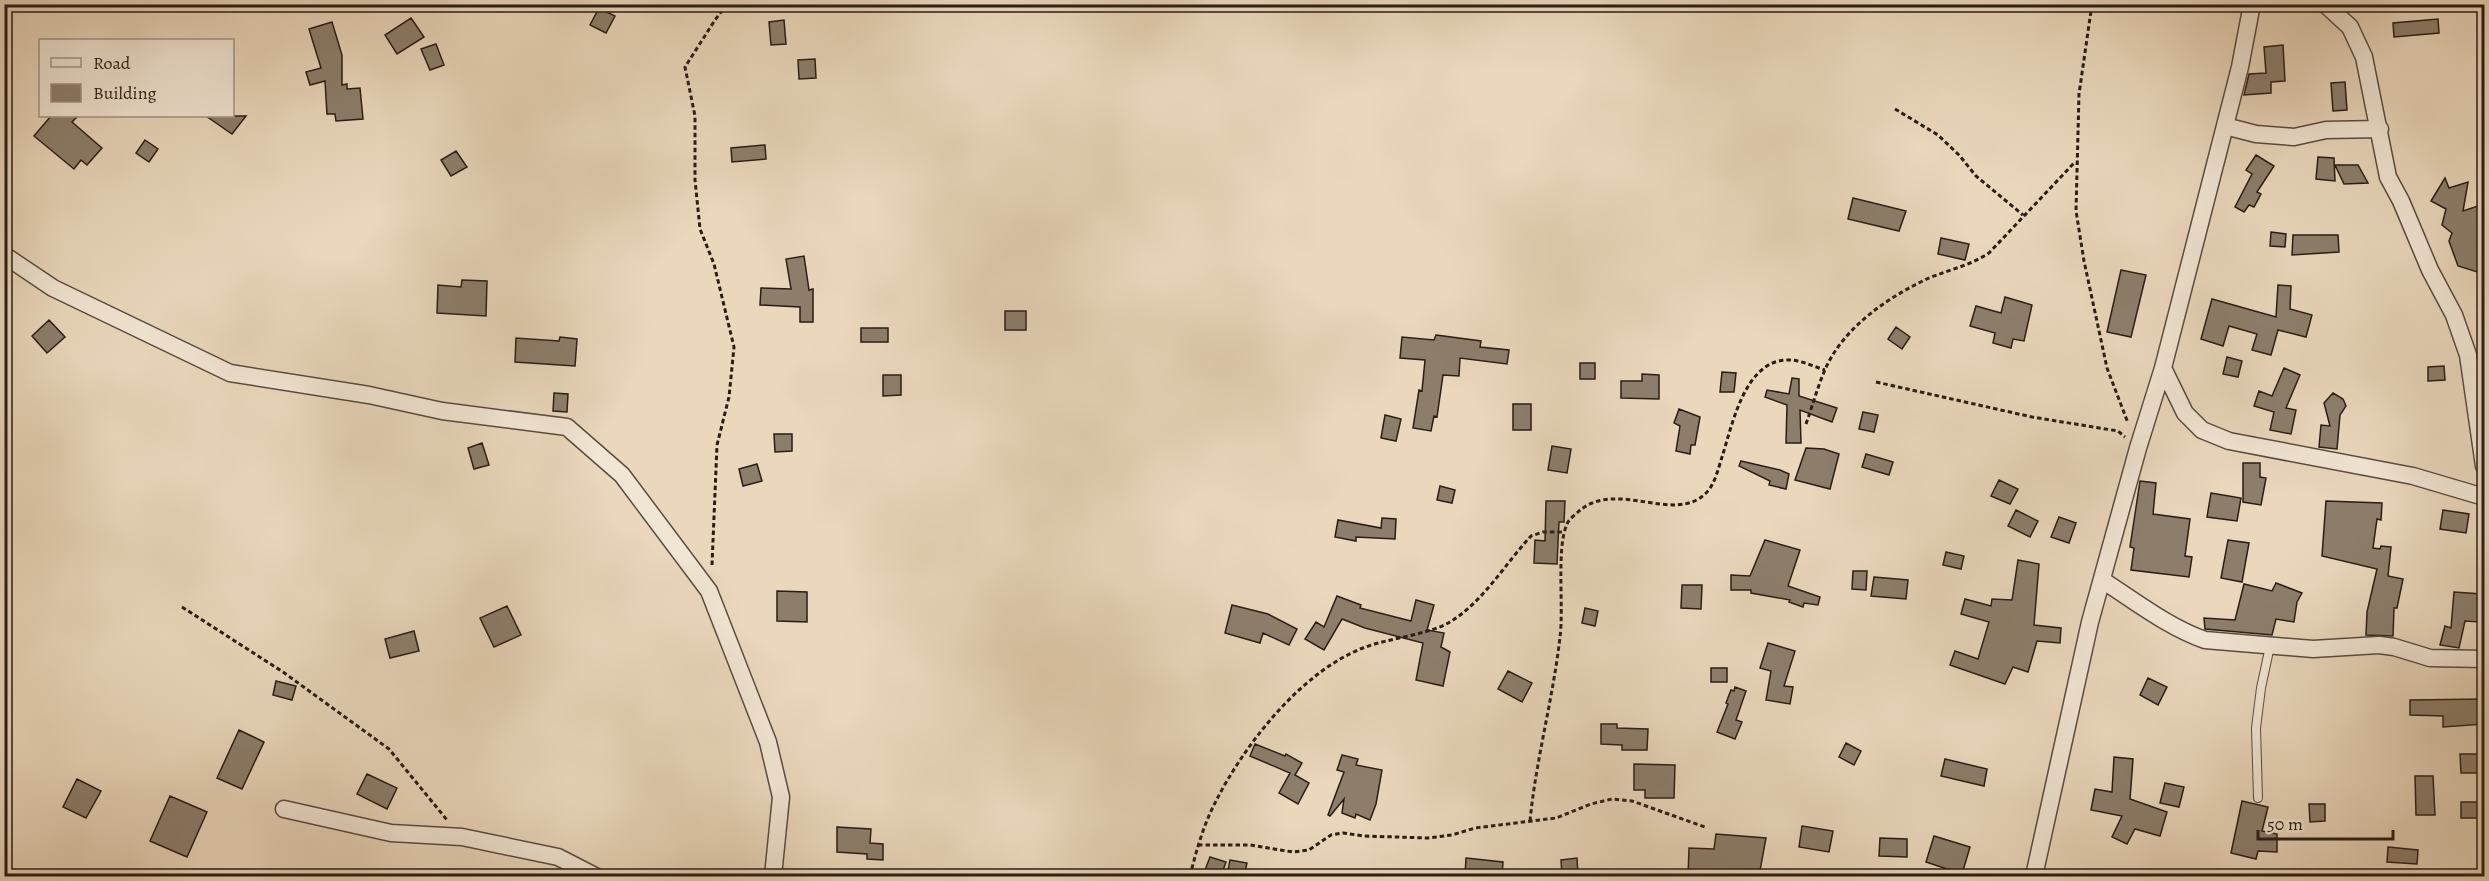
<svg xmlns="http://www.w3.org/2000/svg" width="2489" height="881" viewBox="0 0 2489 881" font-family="Alegreya,serif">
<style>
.building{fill:#8d7e6c;stroke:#291d16;stroke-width:1.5}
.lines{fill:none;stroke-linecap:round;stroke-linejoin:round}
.service-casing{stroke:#594c40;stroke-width:10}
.minor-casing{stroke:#594c40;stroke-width:19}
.path{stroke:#291d16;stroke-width:3;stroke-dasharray:4.5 3;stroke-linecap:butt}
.service{stroke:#f1e5d3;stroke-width:8}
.minor{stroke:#f1e5d3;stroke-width:16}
</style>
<rect width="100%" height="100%" fill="#ead7bc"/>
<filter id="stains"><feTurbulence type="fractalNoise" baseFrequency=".00333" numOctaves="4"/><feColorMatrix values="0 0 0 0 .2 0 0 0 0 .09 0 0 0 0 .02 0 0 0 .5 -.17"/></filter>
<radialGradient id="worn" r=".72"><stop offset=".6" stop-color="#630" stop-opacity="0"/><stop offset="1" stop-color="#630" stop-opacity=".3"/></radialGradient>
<path class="building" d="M599,8l16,8 -9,17 -16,-8z
M411,18l13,19 -27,17 -12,-19z
M2438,19l1,14 -45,4 -1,-14z
M784,20l2,24 -15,1 -2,-23z
M332,22l10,33v30l5,-1v5l13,-1 3,31 -27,2 -1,-7h-8l-2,-33 -15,4 -4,-13 15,-4 -12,-39z
M436,44l8,21 -14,5 -9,-21z
M2283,45l2,36 -14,1v11l-27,2 5,-21 17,-1 -2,-26z
M815,59l1,19 -17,1 -1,-19z
M2345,82l2,28 -14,1 -2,-28z
M51,116h27l-6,6 30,26 -15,17 -6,-5 -7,9 -40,-33z
M206,116h40l-14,18z
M145,140l13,9 -9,13 -13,-9z
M765,145l1,14 -34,3 -1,-14z
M456,151l11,16 -16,9 -10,-16z
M2256,155l18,11 -17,26 4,2 -7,13 -5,-2 -5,7 -9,-5 17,-33 -6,-4z
M2318,157l16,1 1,23 -19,-2z
M2335,165h23l10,18 -24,1z
M2445,178l4,10 19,-6 -5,29 21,-7v70l-26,-8 -9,-25 3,-8 -10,-8 4,-16 -15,-8z
M1853,198l53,13 -7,20 -51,-12z
M2271,232l15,2 -1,13 -15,-1z
M2293,235h45l1,17 -47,3z
M1941,238l28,6 -4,16 -27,-6z
M804,256l5,34 4,-1v33h-13v-15l-40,-2 1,-17 30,1 -5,-30z
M2121,270l25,5 -15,62 -24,-5z
M462,280l25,1 -1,35 -49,-3 1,-28 23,2z
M2278,285l13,1 -1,23 22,6 -6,22 -28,-7 -7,25 -19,-5 5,-16 -28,-8 -6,20 -22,-7 11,-40 64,18z
M2005,297l27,8 -8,36 -11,-2 -2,9 -18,-5 2,-10 -25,-7 6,-20 25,7z
M1005,311h21v19h-21z
M49,320l16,17 -18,16 -15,-17z
M1896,327l14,10 -8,12 -14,-10z
M861,328h27v14h-27z
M1436,335l45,6 -1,6 29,3 -2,14 -47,-6 -1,18 -16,-1 -6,42 -3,-1 -3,15 -18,-3 6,-38 3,1 3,-31 -25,-2 2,-21 32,3z
M560,337l17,2 -2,27 -60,-4 1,-24 43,3z
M2227,357l15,4 -4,16 -15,-3z
M1580,363h15v16h-15z
M2444,366l1,14 -17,1v-14z
M2284,368l16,7 -14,33 10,2 -5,24 -21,-4 4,-18 -20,-6 5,-15 13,5z
M1722,372l14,1 -2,19h-14z
M1642,374l17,1v24l-38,-1v-17h21z
M883,375h18v20l-18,1z
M1792,378l7,1v17l38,12 -5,14 -32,-12 1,33h-15l1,-38 -22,-8 2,-7 22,4z
M554,393l14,1 -1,18 -14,-1z
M2333,393l10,6 3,7 -6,9 -3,34 -18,-2 2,-22 9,1 -6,-23z
M1513,404h18v26h-18z
M1679,409l21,8 -5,28h-4l-1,9 -14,-3 4,-25 -6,-3z
M1863,412l15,3 -4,17 -15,-3z
M1385,415l16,4 -5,22 -15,-3z
M774,434h18v17l-17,1z
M482,443l7,22 -15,4 -6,-21z
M1552,446l19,3 -4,24 -19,-3z
M1806,448l18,1 15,5 -9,35 -35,-9z
M1866,454l27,8 -4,13 -27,-8z
M1741,461l39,9 9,4 -3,15 -17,-4 1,-4 -31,-15z
M2243,463h17v14l6,1 -5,27 -18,-3z
M757,464l5,17 -19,5 -4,-17z
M1999,480l19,9 -8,15 -19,-8z
M2140,481l16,2 -3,31 37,5 -5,37 7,1 -3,20 -58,-7 3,-22 -4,-1z
M1440,486l15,4 -3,13 -15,-3z
M2211,493l30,5 -4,23 -30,-4z
M1546,501h19l-1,21h-5l-2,42 -23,-1 1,-23 10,1z
M2326,501l56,2 -1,17 -4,-1 -4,29 7,1 1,-3 10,1 -3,29 15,3 -6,29h-3l-1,28 -27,-1 1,-23 10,-43 -55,-13z
M2016,510l22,11 -8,16 -22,-11z
M2443,510l26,4 -3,19 -26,-4z
M2059,517l17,6 -7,20 -18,-6z
M1382,518l14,1 -1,20 -39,-2v4l-21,-4 3,-17 43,8z
M1765,540l35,10 -12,36 32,11 -2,8 -14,-2 -1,4 -14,-5 1,-2 -39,-7v-3h-20v-15l19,1z
M2228,540l21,3 -7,39 -21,-4z
M1946,552l18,4 -3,13 -18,-4z
M2018,560l21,4 -5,61 27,3 -1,15 -23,-2 -9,31 -15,-5 -8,17 -55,-19 5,-14 23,8 11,-37 -28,-8 4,-15 26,7 1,-7 20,1z
M1853,571h14l-1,19 -14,-1z
M1874,577l34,3 -2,19 -35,-3z
M2276,583l26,10 -5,9 -3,20 -18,-3 -4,16 -67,-6 -1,-11 31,2 9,-36 28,7z
M1682,585h20l-1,24 -20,-1z
M777,591l30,1v30l-30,-1z
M2454,592l28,2 -2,28 -15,-1 -6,27 -19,-3 5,-19 6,2z
M1337,596l24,9 -1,3 51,13 5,-21 18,5 -7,25 17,3 -3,14 9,5 -7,34 -27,-6 7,-37 -58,-15 -23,-9 -18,31 -19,-11 11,-17 8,5z
M1232,605l36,9 29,15 -8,16 -26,-12 -3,10 -35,-10z
M507,606l14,29 -27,12 -14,-29z
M1585,608l13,3 -3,15 -13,-3z
M414,631l5,20 -29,7 -5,-19z
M1768,643l27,8 -11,35 9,1 -3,17 -24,-4 5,-29 -11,-3z
M1711,668h16v14h-16z
M1508,671l24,12 -10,19 -24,-13z
M2148,678l19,9 -9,18 -18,-10z
M276,681l20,5 -4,14 -19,-5z
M1735,687l11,4 -10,29 6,2 -7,17 -18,-7 11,-28 -2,-1 5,-13 3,1z
M2484,699v25l-41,3v-11l-33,-1v-15z
M1601,724h16v4l31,1 -1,21h-25v-5l-21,-1z
M239,730l25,12 -22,47 -25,-11z
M1846,743l15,8 -7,14 -15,-8z
M1255,744l30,12 1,-2 16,9 -7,12 14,8 -11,21 -19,-11 11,-20 -40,-17z
M2460,754h24v19h-23z
M1342,755l16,4 -2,6 26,5 -6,34 -6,16 -14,-6 -1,4 -13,-5 2,-14 -14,17 -2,-1 16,-43 -7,-2z
M2114,757l19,2 -3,40 37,13 -7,24 -25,-7 -8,15 -15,-7 10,-21 -31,-6 4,-21 17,3z
M1945,759l42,10 -3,17 -43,-10z
M1634,764l41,1 -1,33h-29v-8h-11z
M367,774l30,14 -10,21 -30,-15z
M2415,776h18l2,39h-19z
M77,779l24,12 -15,27 -23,-11z
M2165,783l19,4 -5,20 -19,-4z
M170,796l37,16 -20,45 -37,-16z
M2242,801l26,6 -6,24 15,3v18l-19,-1 -2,8 -25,-6z
M2461,802h23v16h-23z
M2309,804h16v17l-15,1z
M1802,826l31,5 -4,21 -30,-5z
M837,827l34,2 -1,14 13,1v16l-16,-1v-5l-30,-2z
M1716,834l50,4 -7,38 -35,-4v4h-36l1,-28 25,1z
M1934,836l36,11 -8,27 -36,-12z
M1880,838l27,1v18l-28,-1z
M2388,847l30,3 -1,14 -30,-2z
M1210,857l16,5 -5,14 -16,-6z
M1466,858l37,4 -1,14 -37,-1z
M1577,858l1,16 -16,2 -1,-16z
M1230,860l17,3 -3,13 -17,-1z"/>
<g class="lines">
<defs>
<path id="service" d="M2258,798l-2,-70 5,-40 9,-42"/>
<path id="minor" d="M2325,4l25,23 14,30 24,120 13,24 29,69 24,45 14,40 16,111
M2225,126l31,8 38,3 32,-7 54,-1
M4,255l49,33 177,85 139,22 73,16 125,16 55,48 87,116 59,151 13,55 -8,79
M2163,368l22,45 17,17 27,11 184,35 71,21
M2102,580c33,21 66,47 103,60l108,9 66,-4 15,2 36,11 54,1
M284,809l107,24 71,4 96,20 37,19
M2034,876l56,-254 48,-174 25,-80 77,-301 12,-63"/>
</defs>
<use href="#service" class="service-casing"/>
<use href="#minor" class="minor-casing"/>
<path class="path" d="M2092,4l-13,90 -3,117 8,50 23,107 21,55
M1895,109l43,26 21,20 17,21 47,39
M1876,382l156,35 86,14 7,6
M1806,424c6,-17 11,-35 18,-52 18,-44 64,-75 105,-94 22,-9 40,-12 60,-25l86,-91
M712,565l5,-120 12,-48 5,-50 -20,-83 -14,-35 -5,-49v-64l-10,-49 30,-47 12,-16
M182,607l101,65 106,77 58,71
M1530,821c6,-62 23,-122 30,-184 4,-31 -4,-88 7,-113 2,-5 8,-9 12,-13 38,-32 94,13 126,-17 10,-9 13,-25 17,-37 10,-31 22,-94 63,-97 14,-1 27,6 40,10
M1198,845h52l43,7 16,-2 22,-15 12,-2 21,3 64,2 24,-3 23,-7 81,-10 35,-14 21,-5 20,2 73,26
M1735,875l7,1
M1190,876c6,-24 13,-50 25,-73 29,-58 86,-131 148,-155 25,-10 65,-13 87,-26 33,-20 55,-58 81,-86l12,-4h20"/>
<use href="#service" class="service"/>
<use href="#minor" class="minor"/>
</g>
<rect width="2489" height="881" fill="none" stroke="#ead7bc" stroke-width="24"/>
<rect x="6" y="6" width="2477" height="869" fill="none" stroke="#291d16" stroke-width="3"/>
<rect x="12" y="12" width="2465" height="857" fill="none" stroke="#291d16" stroke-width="1.5"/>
<rect x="39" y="39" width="195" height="78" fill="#f1e5d3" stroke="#a19587" stroke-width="1.5"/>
<rect x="51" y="58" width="30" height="9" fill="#f1e5d3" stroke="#a19587" stroke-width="1.5"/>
<text x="93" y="69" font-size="18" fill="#291d16">Road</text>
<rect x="51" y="84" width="30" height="18" fill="#8d7e6c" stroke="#a19587" stroke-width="1.5"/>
<text x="93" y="99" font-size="18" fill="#291d16">Building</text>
<path d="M2258 830v9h135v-9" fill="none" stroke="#291d16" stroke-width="3"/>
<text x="2267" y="830" font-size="18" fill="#291d16" stroke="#f1e5d3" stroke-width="4.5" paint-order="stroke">50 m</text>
<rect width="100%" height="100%" filter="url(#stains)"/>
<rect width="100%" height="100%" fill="url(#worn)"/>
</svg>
